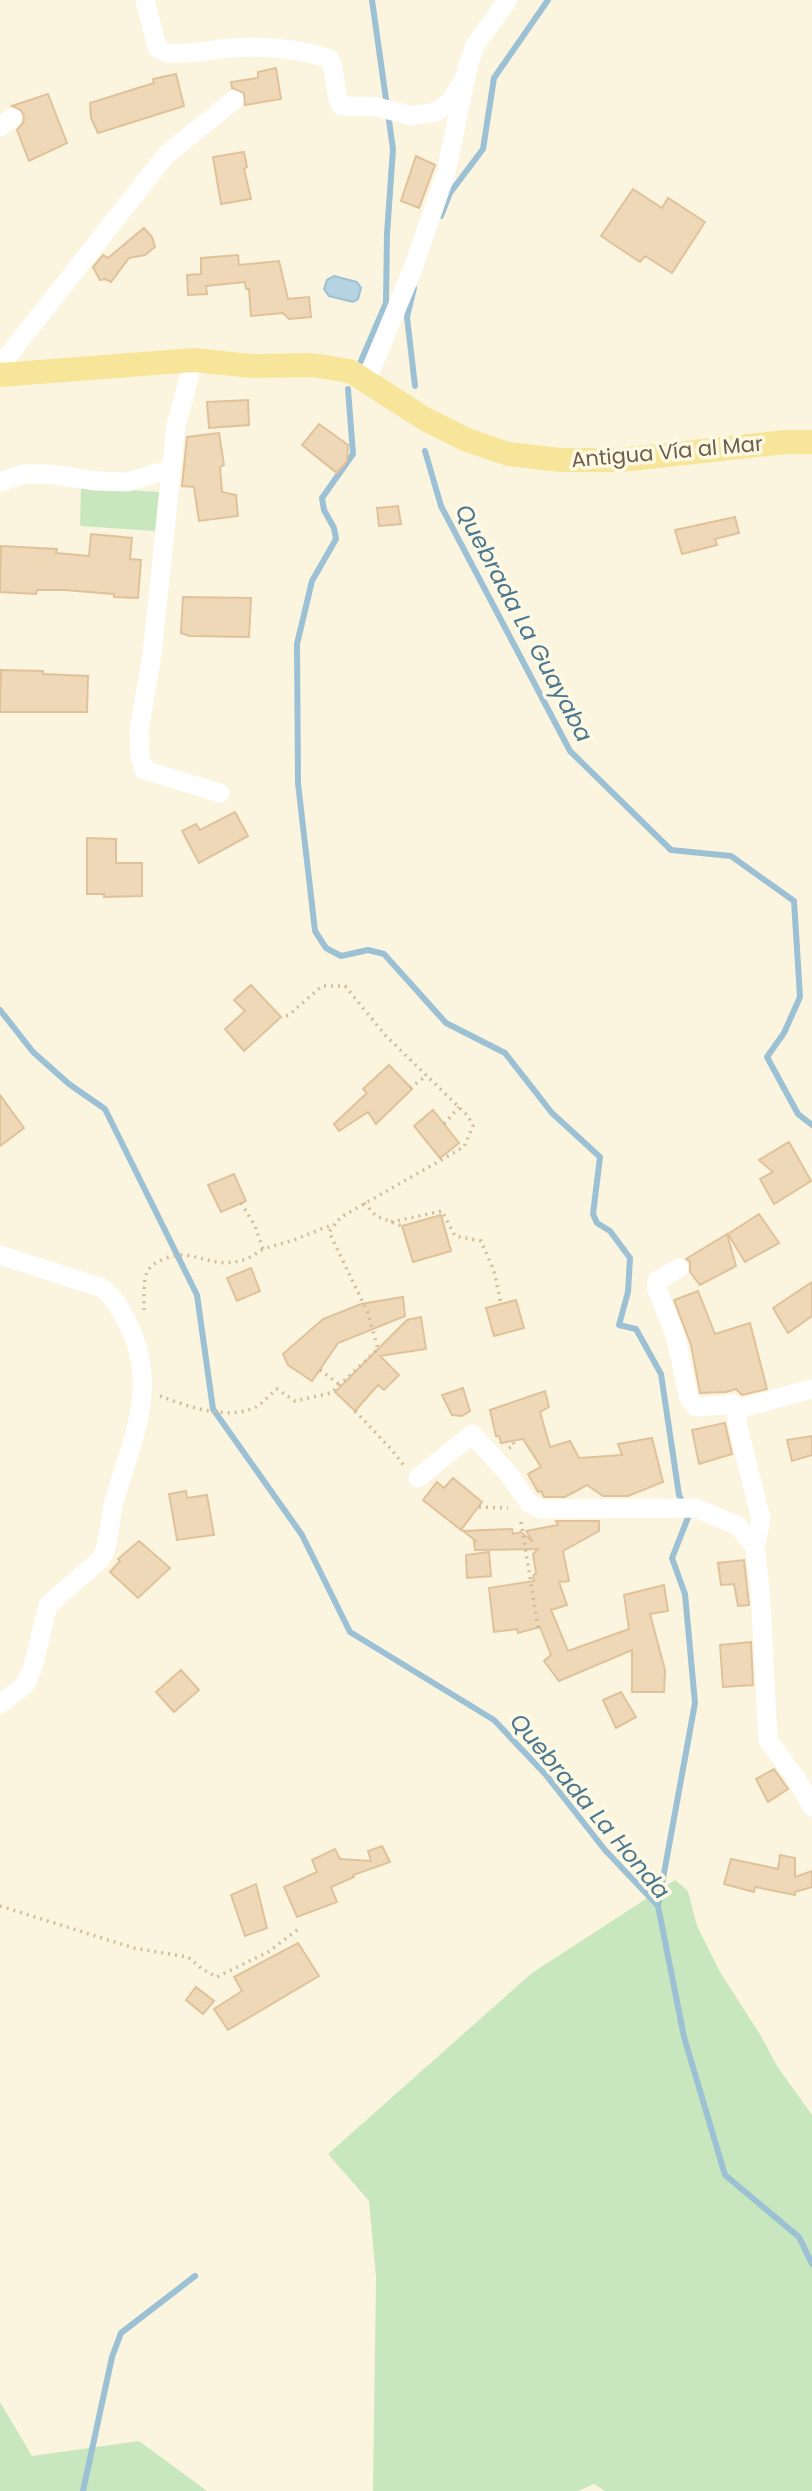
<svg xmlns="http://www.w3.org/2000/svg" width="812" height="2491" viewBox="0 0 812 2491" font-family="Poppins,sans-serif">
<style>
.green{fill:#c8e7bf}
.water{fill:#b6d3e2;stroke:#9cc0d4;stroke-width:2}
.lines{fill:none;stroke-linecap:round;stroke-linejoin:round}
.stream{stroke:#9cc0d4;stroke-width:6}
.building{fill:#eed8b8;stroke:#e0c29a;stroke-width:2}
.path{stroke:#d3bc9c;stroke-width:3.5;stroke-dasharray:2 5;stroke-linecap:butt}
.minor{stroke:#fff;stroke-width:19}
.major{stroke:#f7e69a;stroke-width:24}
.labels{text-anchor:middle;stroke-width:7;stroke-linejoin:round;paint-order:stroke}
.street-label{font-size:21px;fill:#6f5e49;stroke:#fef9e5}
.water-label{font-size:23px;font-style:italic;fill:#4a778f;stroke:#fef9e5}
</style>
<rect width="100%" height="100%" fill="#fbf5df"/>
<path class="green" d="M81,487l78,5 -4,39 -75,-5z
M675,1880l13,11 9,35 23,46 41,64 16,30 35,49v376h-207l-11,-7 -16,7h-205l3,-214 -7,-76 -41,-47 204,-181z
M0,2402l32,54 107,-15 68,50h-207z"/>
<path class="water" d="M334,276l23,6 4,6 -3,11 -5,3 -24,-6 -5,-7 3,-9z"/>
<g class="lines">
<path class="stream" d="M441,216l9,-23 33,-44 11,-71 54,-78
M414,288l-7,29 8,69
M361,361l25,-58 1,-69 6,-85 -21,-149
M348,389l5,65 -31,44 2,12 10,18 2,11 -24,42 -15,63 1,139 17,148 11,17 15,8 27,-6 16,4 62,69 59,30 47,60 48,44 -7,57 4,9 13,8 20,27 -2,34 -9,33 17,4 25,45 18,121 10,20 -17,43 13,36 10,109 -37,203
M425,451l16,55 129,245 101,99 60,6 63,45 6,96 -16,36 -17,24 31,57 14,11
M0,1010l33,42 36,32 36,25 92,186 16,114 89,126 48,97 144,88 52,55 59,75 53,56 26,131 41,138 74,62 13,27
M83,2491l29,-134 9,-24 74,-57"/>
</g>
<path class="building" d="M276,68l5,31 -36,6 -1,-12 -12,-5 -1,-6 27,-4v-6z
M176,74l8,32 -86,27 -7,-15 -1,-15 64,-20 -1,-4z
M48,94l19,49 -38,18 -12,-31 6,-7 1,-7 -3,-6 -9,-4z
M244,152l3,15 -3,2 7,30 -30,5 -8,-47z
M416,156l19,9 -16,43 -18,-7z
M633,189l29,19 6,-10 37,24 -33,51 -27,-17 -5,6 -39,-26z
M144,228l8,9 3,10 -10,8 -16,3 -18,24 -6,-3 -5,1 -7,-13 10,-12 5,3z
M238,255l1,10 40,-4 9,38 21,-2 2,20 -22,2 -6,-6 -32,3 -2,-27h-3l-1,-7 -39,4 1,8 -19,1 -1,-20 14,-1v-16z
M248,400l1,25 -40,3 -2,-26z
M319,424l29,21 -1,16 -10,12 -35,-28z
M219,433l5,32 -4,2 2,25 14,3 2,21 -39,5 -5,-34 -12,-1 5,-49z
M398,506l3,18 -22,2 -2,-18z
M735,517l4,16 -24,6 2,6 -35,9 -7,-24z
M91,534l41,4 -2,21 11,1 -3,38 -24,-1v-3l-50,-4h-27l-1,4 -36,-2 1,-46 56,3 -1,4 33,3z
M183,597l68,1 -2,39 -59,-1 -9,-3z
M1,670l42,1v3l45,2 -1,36h-87z
M235,812l13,24 -49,27 -17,-32 14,-7 4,6z
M87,838l29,1v24h26v33l-38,1v-3h-17z
M251,985l30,32 -37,34 -19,-22 20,-18 -11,-11z
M389,1065l23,24 -36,35 -8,-12 -29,19 -5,-7 33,-31 -4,-4z
M0,1095l24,33 -24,18z
M433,1110l26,33 -19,15 -26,-32z
M789,1142l22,39 -37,23 -14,-25 13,-7 -14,-12z
M234,1174l12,27 -25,11 -13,-27z
M759,1214l20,29 -34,19 -17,-28z
M441,1215l10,36 -38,11 -11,-36z
M727,1234l9,32 -36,19 -10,-13v-10l-4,-3z
M251,1268l9,23 -23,10 -10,-23z
M812,1282v34l-24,17 -15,-25z
M698,1291l17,43 35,-11 17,66 -25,6 -6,-6 -10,3 -26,1 -9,-48 -17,-45z
M403,1297l2,19 -67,27 -26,38 -24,-16 -5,-11 40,-35 38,-15z
M516,1300l8,28 -30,8 -8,-28z
M421,1317l5,32 -46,7 19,19 -15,15 -6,-5 -23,26 -20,-19 72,-72z
M463,1388l7,23 -8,5 -10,-1 -10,-20z
M545,1391l4,16 -9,5 10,35 20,-6 9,17 43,-3 -4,-11 34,-6 11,44 -35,14h-25l-16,-11 -22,12h-21l-3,-6 -3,1 -10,-18 13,-7 -18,-28 -22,4 -2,-7h-3l-6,-26z
M725,1423l7,31 -33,10 -7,-34z
M812,1436v19l-20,6 -5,-21z
M453,1478l29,24 -21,28 -38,-30 14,-18 7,6z
M186,1491l1,7 20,-3 7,40 -37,5 -8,-46z
M556,1521h43v10l-36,20 6,30 -10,1 8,23 -16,5 17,41 61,-22 -5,-34 40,-10 4,26 -18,3 15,56 -1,22h-32v-42l-73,31 -15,-20 7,-6 -11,-28 -22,6 -1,-4 -23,3 -5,-44 45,-7 -1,-5 3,-3 -3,-19 5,-5 -63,1 -1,-9h2l-13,-10 49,-2 1,5 8,-2 12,10 -7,-11 32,-6z
M139,1541l31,27 -32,30 -28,-26 10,-11 -2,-2z
M489,1552l2,24 -24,2 -1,-23z
M744,1560l5,45 -11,1 -4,-22 -13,1 -3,-22z
M751,1642l2,43 -30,2 -3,-42z
M181,1670l18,20 -25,22 -18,-20z
M621,1692l15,25 -20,11 -13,-28z
M774,1769l14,20 -20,13 -12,-23z
M382,1846l8,16 -37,13 1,2 -23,10 6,15 -40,15 -13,-30 33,-15 -5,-12 23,-11 5,10 31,2 -3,-10z
M780,1855l15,3v19l17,-6v16l-17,5v3l-40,-8 -1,5 -30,-8 7,-25 47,10z
M256,1884l11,44 -22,8 -14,-41z
M298,1943l21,33 -91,54 -14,-21 28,-18 -8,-14z
M196,1987l18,14 -11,13 -17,-14z"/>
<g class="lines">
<path class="path" d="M410,1088l17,-13
M444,1124l15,-17
M241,1203l14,23 8,23 31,-9 40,-16
M364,1203l12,13 26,10
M391,1222l51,-11 13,25 26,5 13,30 7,33
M144,1310c0,-12 -1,-27 3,-38 5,-11 27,-18 38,-17 17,2 31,10 48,7 12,-1 20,-6 30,-13
M320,1370l20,15
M160,1396c26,10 68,25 96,11 7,-4 14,-13 21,-18l18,12 36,-8 47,-44 -10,-36 -39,-81 12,-15 123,-70 9,-21 -5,-10 -82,-80 -41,-50h-23l-33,29 -8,2
M355,1411l36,38 14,18
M509,1448l5,-2 -1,-5
M479,1507l29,1
M521,1522l17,105 -3,1
M0,1906l134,42 54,9 14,12 15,8 51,-25 33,-25"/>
<path class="minor" d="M145,0l12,47c4,4 7,6 14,6 20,2 41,-4 61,-5 32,-2 68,1 98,11 6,15 4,32 11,47l36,1 35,9 24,-4 15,-11 15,-25
M0,127l12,-9
M194,360l-18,65 -24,230 -13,75 1,25 4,15 76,23
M0,366l166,-211 68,-55
M366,382l46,-111 34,-98 22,-107 7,-21 33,-45
M0,482l24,-8h25l47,7 31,1 44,-13
M0,1255l102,33c12,9 18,20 25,34 33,63 5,117 -13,180 -5,19 -4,41 -13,57l-53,46 -15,62 -8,18 -25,19
M679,1268l-22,13v8l18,46 14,63 7,9 37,-3 7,7
M418,1478l54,-44 35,38 22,31 11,6 156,-1 42,18 17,21 5,41 8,152 29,40 15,27
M755,1547l6,-28 -24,-96v-10l8,-6 67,-18"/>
<path class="major" d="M0,375l194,-15 57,6 61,-1 38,6 75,48 42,21 41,14 52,6h61l165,-18h26"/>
</g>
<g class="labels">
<g class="street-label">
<text transform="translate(667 452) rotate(-5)" y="7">Antigua Vía al Mar</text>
</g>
<g class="water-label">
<text transform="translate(524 623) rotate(62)" y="8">Quebrada La Guayaba</text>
<text transform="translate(590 1806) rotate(50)" y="8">Quebrada La Honda</text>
</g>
</g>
</svg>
